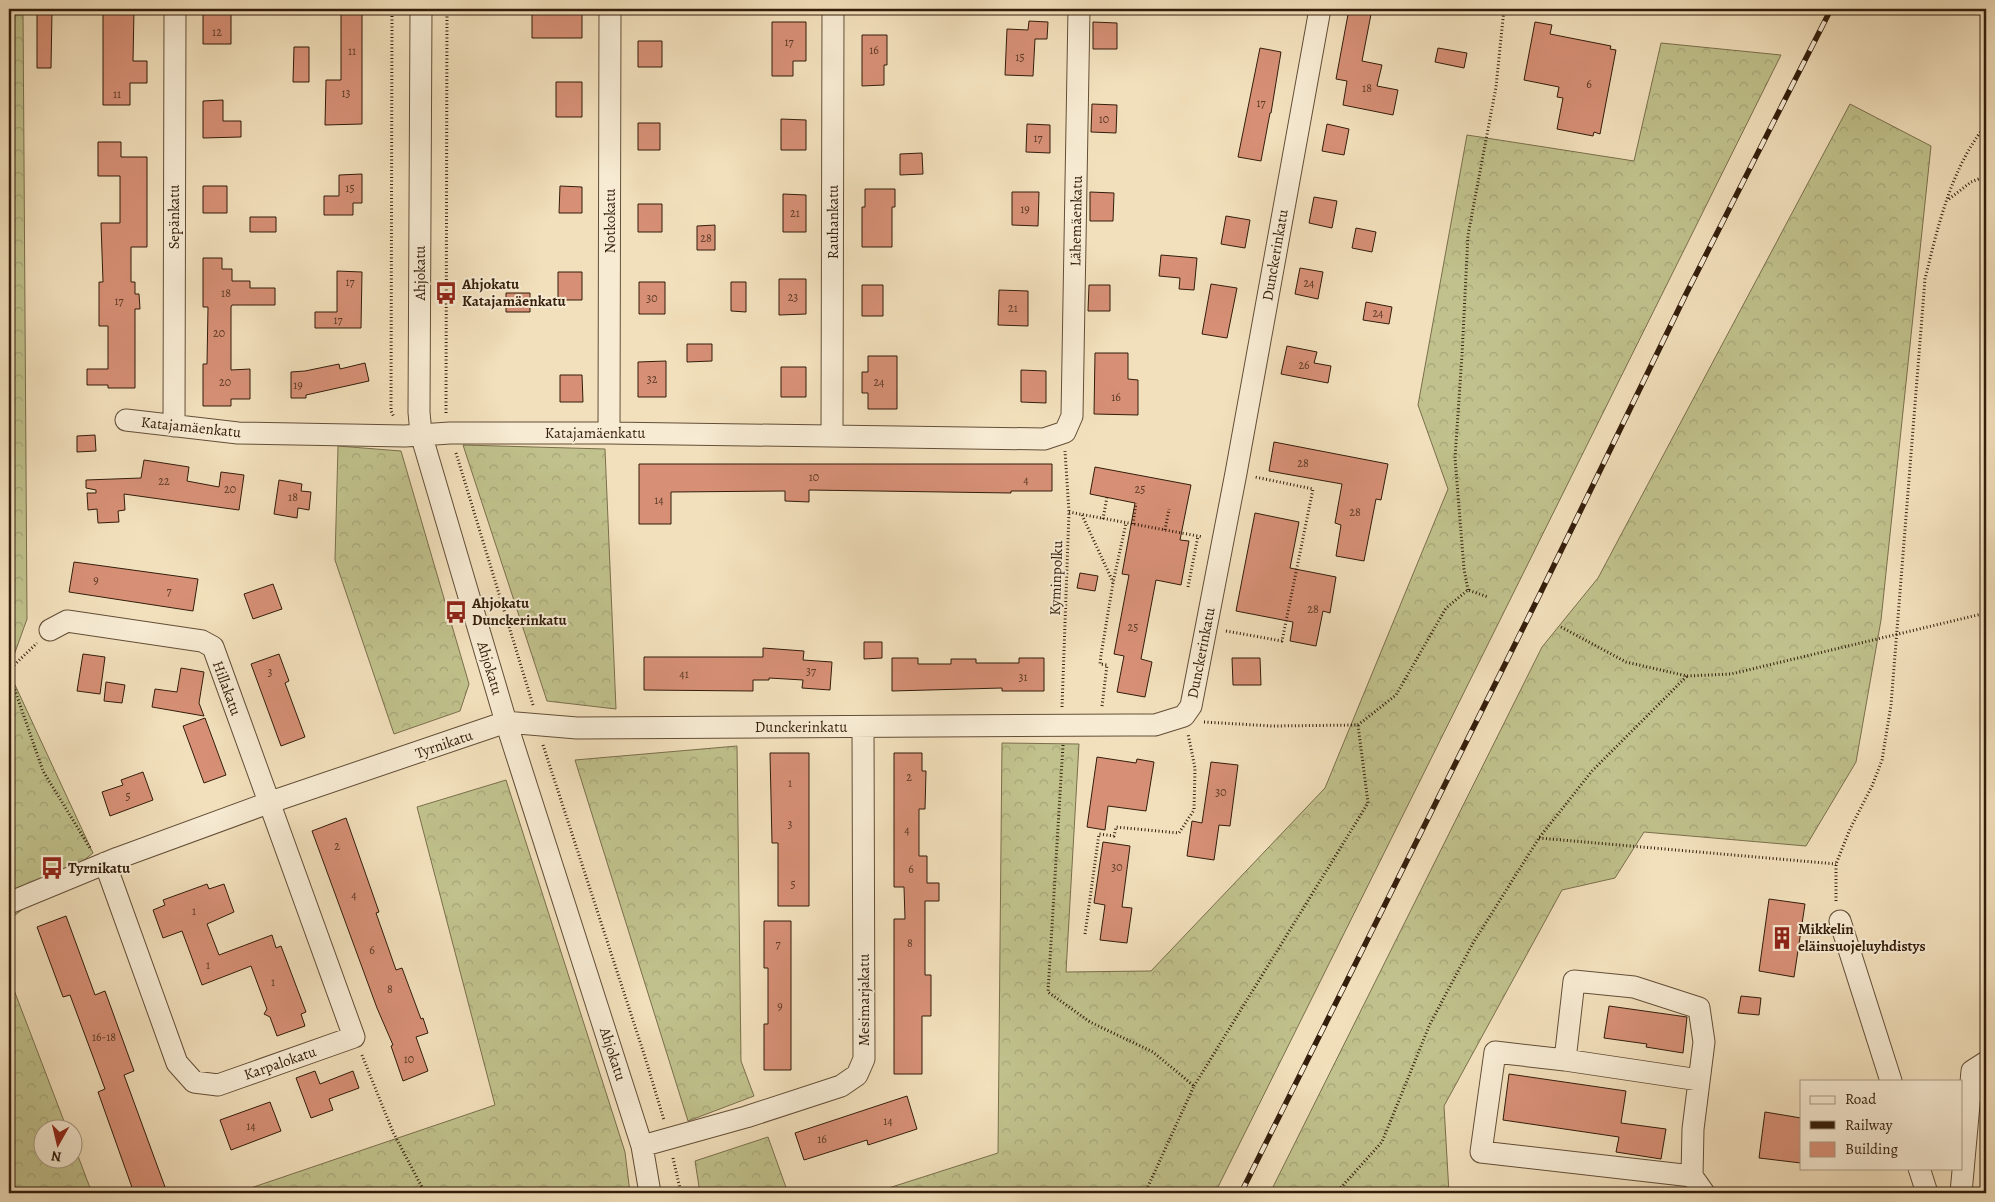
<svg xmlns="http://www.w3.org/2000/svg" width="1995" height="1202" viewBox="0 0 1995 1202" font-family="Alegreya,serif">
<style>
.forest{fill:url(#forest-crowns);stroke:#7a6f4c}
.building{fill:#d79076;stroke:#331d0b}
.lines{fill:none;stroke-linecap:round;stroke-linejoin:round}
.minor-casing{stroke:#634e37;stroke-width:23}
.path{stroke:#331d0b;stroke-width:3;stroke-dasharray:1 2.5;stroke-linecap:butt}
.minor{stroke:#f7ebd3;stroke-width:21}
.rail-casing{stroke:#331d0b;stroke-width:5.5}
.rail{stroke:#f7ebd3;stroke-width:4;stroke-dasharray:11;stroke-linecap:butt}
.labels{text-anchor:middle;stroke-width:4;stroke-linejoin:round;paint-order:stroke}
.number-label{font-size:12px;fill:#5c3a26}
.street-label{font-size:15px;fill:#331d0b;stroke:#f7ebd3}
.poi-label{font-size:15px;font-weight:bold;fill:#331d0b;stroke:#f7ebd3;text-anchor:start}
</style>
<defs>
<pattern id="forest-crowns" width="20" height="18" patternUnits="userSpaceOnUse" patternTransform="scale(1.25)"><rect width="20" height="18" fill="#c0c18c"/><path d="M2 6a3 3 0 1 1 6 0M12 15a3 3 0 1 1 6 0" fill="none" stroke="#a5a577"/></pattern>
</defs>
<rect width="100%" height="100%" fill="#f2e0bc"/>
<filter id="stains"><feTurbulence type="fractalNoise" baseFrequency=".004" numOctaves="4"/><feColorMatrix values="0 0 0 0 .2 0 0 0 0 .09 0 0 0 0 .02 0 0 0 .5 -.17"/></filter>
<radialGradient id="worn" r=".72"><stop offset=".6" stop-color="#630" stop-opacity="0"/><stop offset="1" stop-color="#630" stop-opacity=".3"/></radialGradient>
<path class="forest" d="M9,9h14l4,610 -18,50z
M1661,43l120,12 -566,1138h-342l125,-40 4,-410 77,1 -13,228 85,-1 174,-183 123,-299 -30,-84 49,-270 167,26z
M1850,104l81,42 -50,474 -25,142 -50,84 -162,-14 -29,46 -53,12 -118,216 5,87h-179l272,-546 56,-69z
M463,445l142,4 11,260 -69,-8z
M338,446l63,5 68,233 -9,27 -66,23 -59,-174z
M9,672l84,181 -84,67z
M737,746l4,315 13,35 -66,25 -113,-361z
M506,780l119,372 5,41h-394l259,-88 -78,-298z
M9,977l58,152 -25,1v30h30l1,-17 19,50h-83z
M768,1137l20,56h-88l-5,-32z"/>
<path class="building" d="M103,9h31l-1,52h14v22h-17v22h-27z
M203,9h28v35h-28z
M341,9h21v115l-37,1 1,-45h15z
M582,9v29h-50v-28z
M1349,9h23l-10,52 20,4 -5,21 21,4 -5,25 -50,-10 4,-24 -11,-2z
M37,11h15l-1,57h-14z
M1029,21l19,1 -1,17h-12l-2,37 -28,-1 2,-46 21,1z
M772,22h34v39h-13v15h-21z
M1093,22l24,1v26h-24z
M1535,22l17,3 -2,9 61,12 -1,3 6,1 -16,84 -6,-2 -1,4 -36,-7 6,-31 -6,-1 2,-10 -35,-7z
M862,35h25v30h-3v20l-22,1z
M638,41h24v26h-24z
M294,47h15v35h-16z
M1260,48l21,4 -10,61h-1l-9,48 -23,-4z
M1438,48l29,5 -3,15 -29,-6z
M556,82h26v35h-26z
M223,100v21h18v16l-38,1v-37z
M1092,104l25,1 -1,28 -25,-1z
M781,119l25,1v30h-25z
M638,123h22v27h-22z
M1027,124l23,1v28l-24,-1z
M1327,124l22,5 -5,26 -22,-4z
M98,142h23v15h26v90h-16v35h4v12h4l1,15h-5v79h-27v-3h-21v-16h21v-43h-9v-44h4l-2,-59h19v-47h-22z
M922,153l1,21 -23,1v-21z
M362,174v29h-9v12h-29v-19h15v-21z
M203,186h24v27h-24z
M560,186l22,1v26h-23z
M865,189h30v18h-3v40h-30v-40h3z
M1012,192h27l-1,34 -26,-1z
M1090,192l24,1 -1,28h-23z
M783,194l23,1v37h-23z
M1314,197l23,4 -5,27 -23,-5z
M638,204h24v28h-24z
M1226,216l24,4 -5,28 -24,-4z
M250,217h26v15h-26z
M715,225v25h-18v-24z
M1356,228l20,4 -4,20 -20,-4z
M1161,255l36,3 -3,32 -15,-1 1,-11 -21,-2z
M203,258h19v11h10v12h18v7h25v17h-43l-1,2v63l19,-1v30h-19v7h-28v-42h4l1,-57h-5z
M1300,268l23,4 -5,27 -23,-5z
M337,271l25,1 -1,56h-46v-16h22z
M558,272h24v28h-24z
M779,279h27v35l-27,1z
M639,282h26v32h-26z
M731,282h15v30l-15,-1z
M1211,284l26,4 -10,50 -25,-4z
M862,285h21v31h-21z
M1089,285h21v26h-22z
M999,290l29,1v35l-30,-1z
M506,293h24v19h-24z
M1366,302l26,5 -3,17 -26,-4z
M687,344h25v17l-25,1z
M1287,346l30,6 -3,11 17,3 -3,17 -47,-9z
M1095,353h33v26l10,1v35l-44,-1z
M868,356h29v53h-29v-16h-6v-21h6z
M666,361v36h-28v-35z
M365,363l4,18 -63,14v3h-15v-26l14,-1 34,-7 1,5z
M781,367h25v30h-25z
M1021,370l25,1v32l-25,-1z
M560,375h22l1,27h-23z
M95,435l1,16 -19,1v-16z
M1274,442l114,22 -7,36 -5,-1 -12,62 -28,-5 5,-31 -6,-2 7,-39 -73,-13z
M144,460l45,7 -2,14 32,6 2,-15 23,3 -5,35 -115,-16 1,16 -7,1 1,11 -21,1 -1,-14 -9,1 -1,-17h9v-3l-10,-2v-8l55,-2z
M639,464h413v27h-41v2l-202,-3v12l-24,-1v-10l-114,1v32h-32z
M1095,467l96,18 -11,55 9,1 -8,44 -25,-5 -15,79 11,3 -7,35 -28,-5 7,-36 -10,-2 15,-79 -7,-1 13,-71 -45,-9z
M279,480l23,4 -1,7 10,1 -2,18 -11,-2 -1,10 -23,-4z
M1255,513l44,9 -9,46 46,9 -6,36 -7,-2 -7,35 -26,-5 3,-19 -57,-11z
M74,562l124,17 -5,32 -124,-19z
M1080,573l18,3 -3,15 -18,-3z
M273,584l9,25 -29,10 -9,-25z
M864,642h18v16l-18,1z
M763,648l41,3 -1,9 29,2 -2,28 -28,-2 1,-8 -34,-2v2h-16v11l-109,-1v-33h119z
M83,654l22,3 -5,37 -23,-3z
M279,654l10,27 -4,2 20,54 -24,9 -30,-82z
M892,658h26v6h33v-5h25v4h43v-5h25v33h-42v-3l-110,3z
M1232,658h28l1,27h-28z
M181,668l23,4 -5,31 5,13 -52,-9 3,-18 22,3z
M106,682l19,3 -3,18 -18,-2z
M205,718l21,57 -22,8 -21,-57z
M770,753h39v153h-31v-63h-6z
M894,753h28v18h4l-1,38h-6v47h8v27h12v18h-14v74h6v41h-9v58h-28v-155h11l-1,-32h-10z
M1097,757l39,6 1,-4 17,3 -8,49 -38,-5 -3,24 -18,-3z
M1211,762l27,3 -8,61 -11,-1 -5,35 -27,-4 5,-35 10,2z
M143,772l10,28 -43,16 -8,-24 21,-7 -2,-5z
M346,818l33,94 -3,1 20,57 6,-2 19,51 2,-1 5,15 -12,4 12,34 -25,10 -12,-35 2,-1 -16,-37 -65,-177z
M1103,842l27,4 -8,61 10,1 -5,35 -27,-3 5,-35 -11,-2z
M207,884l2,5 15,-5 10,28 -27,12 12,31 53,-20 4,13 5,-2 25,66 -5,2 4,12 -28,10 -7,-19 -6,-3 3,-5 -16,-43 -49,19 -20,-54 -19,7 -10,-28 12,-5 -2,-5z
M1769,899l36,5 -11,73 -35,-6z
M66,916l29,79 10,-4 29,80 -10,4 41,112 -17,6h-14l-36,-101 7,-3 -35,-94 -7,2 -26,-70z
M764,921h27v149h-27v-46h4v-56h-4z
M1741,996l20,2 -2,17 -21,-2z
M1609,1006l78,11 -4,36 -37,-6 1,-3 -43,-6z
M315,1071l5,13 33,-13 6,17 -30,11 4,11 -22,8 -15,-40z
M1509,1074l117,17 -5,32 45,6 -5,30 -45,-7 3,-15 -116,-17z
M907,1096l10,33 -49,16 -1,-5 -63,20 -9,-27z
M270,1102l11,29 -50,19 -11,-30z
M1765,1112l36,6v45l-42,-5z"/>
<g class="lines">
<defs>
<path id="minor" d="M421,9l-2,403 2,22 85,288 136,424 8,47
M126,420l112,13 167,3 45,-3h159l435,6 21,-7 7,-16 7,-407
M174,426l1,-417
M609,433l1,-424
M832,436l1,-427
M50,630l17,-9 135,20 11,6 141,390 -136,48 -24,-3 -17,-19 -72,-200
M9,903l109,-45 150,-55 238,-81 71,6 553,-3h25l29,-9 7,-10 45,-233 84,-464
M1840,921l51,160
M1565,1060l-70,-8 -14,100 211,24
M1699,1080l-134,-20 9,-79 60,6 65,21 5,34 -11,87 -1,47 12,17
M642,1146l104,-29 95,-31 16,-11 7,-16 -1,-332
M1919,1168l8,25
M1961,1193l11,-122 14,-9"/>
</defs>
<use href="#minor" class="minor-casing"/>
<path class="path" d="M392,9l-1,402 3,6
M1949,199l22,-17 15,-6
M446,413l1,-404
M456,453l77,252
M1069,512l134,25
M1082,515l31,67
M1103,519l4,-22
M1133,524l3,-21
M1165,530l4,-21
M1188,587l10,-51
M1468,590l-4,-21 -9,-111 7,-103 6,-120 28,-148 8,-78
M1561,627l65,35 61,14 44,-2 255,-61
M1226,631l56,10 31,-152 -58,-12
M9,670l28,-27
M9,673l34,98 47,77
M1102,706l5,-41 -7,-1 1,-9 12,-72 13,-60
M1062,707l7,-195 -4,-61
M1204,722l68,4 86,-1 38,-30 50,-87 22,-18 20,7
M543,745l101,309 20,66
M1063,745l-15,247 42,30 63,30 41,34 -49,107
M1539,838l297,26
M1836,901v-37l14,-35 22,-43 10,-26 9,-55 34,-426c13,-53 26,-111 61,-154
M1085,934l14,-100 15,2 2,-9 63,6 15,-23 1,-42 -7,-34
M362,1055l31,77 32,61
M1194,1086l174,-283 -10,-78
M673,1158l8,35
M1336,1193l46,-51 48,-118 43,-81 66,-105 53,-67 95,-95"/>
<use href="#minor" class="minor"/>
<defs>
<path id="rail" d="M1241,1193l298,-597 147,-302 145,-285"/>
</defs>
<use href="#rail" class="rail-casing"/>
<use href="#rail" class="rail"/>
</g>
<defs>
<symbol id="bus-bare" viewBox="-9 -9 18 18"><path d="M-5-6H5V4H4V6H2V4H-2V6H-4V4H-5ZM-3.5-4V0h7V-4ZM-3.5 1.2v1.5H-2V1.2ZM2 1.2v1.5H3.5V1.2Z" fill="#8f2418" stroke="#f7ebd3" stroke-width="2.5" paint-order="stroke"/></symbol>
<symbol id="building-bare" viewBox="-9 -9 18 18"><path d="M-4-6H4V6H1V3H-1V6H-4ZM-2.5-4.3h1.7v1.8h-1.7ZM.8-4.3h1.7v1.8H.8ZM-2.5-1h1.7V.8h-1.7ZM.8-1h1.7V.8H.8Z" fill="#8f2418" stroke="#f7ebd3" stroke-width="2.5" paint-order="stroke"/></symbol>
</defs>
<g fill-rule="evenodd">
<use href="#bus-bare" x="430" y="277" width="32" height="32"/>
<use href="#bus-bare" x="440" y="596" width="32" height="32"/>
<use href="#bus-bare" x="36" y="852" width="32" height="32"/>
<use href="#building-bare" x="1766" y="922" width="32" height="32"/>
</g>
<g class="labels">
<g class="number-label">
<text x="217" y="36">12</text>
<text x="789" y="46">17</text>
<text x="874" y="54">16</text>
<text x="352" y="55">11</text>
<text x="1020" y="61">15</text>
<text x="1589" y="88">6</text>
<text x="1367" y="92">18</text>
<text x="346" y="97">13</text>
<text x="117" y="98">11</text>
<text x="1261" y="107">17</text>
<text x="1104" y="123">10</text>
<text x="1038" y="142">17</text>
<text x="350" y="192">15</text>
<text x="1025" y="213">19</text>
<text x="795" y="217">21</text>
<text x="706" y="242">28</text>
<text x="350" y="286">17</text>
<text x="1309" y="287">24</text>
<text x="226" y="297">18</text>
<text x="793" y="301">23</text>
<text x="652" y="302">30</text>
<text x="119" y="305">17</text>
<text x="1013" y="312">21</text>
<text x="1378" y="317">24</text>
<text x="338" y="324">17</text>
<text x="219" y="337">20</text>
<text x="1304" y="369">26</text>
<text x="652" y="383">32</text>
<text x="225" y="386">20</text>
<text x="879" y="386">24</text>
<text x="298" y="389">19</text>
<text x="1116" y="401">16</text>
<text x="1303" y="467">28</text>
<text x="814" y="481">10</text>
<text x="1026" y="484">4</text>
<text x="164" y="485">22</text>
<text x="230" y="493">20</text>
<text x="1140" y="493">25</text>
<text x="293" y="501">18</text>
<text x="659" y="504">14</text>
<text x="1355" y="516">28</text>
<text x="96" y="584">9</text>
<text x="169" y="595">7</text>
<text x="1313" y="613">28</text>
<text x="1133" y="631">25</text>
<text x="811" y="675">37</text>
<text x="270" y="676">3</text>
<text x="684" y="678">41</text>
<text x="1023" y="681">31</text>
<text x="909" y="781">2</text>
<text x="790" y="787">1</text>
<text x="1221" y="796">30</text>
<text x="128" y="800">5</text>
<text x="790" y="828">3</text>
<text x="907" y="834">4</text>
<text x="337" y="850">2</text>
<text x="1117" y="871">30</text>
<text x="911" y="873">6</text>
<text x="793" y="888">5</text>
<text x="354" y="899">4</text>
<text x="194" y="915">1</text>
<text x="910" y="947">8</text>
<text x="778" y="948">7</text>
<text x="372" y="954">6</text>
<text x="208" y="969">1</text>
<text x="273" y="986">1</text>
<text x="390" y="993">8</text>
<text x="780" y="1010">9</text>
<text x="104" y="1041">16-18</text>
<text x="409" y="1063">10</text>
<text x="888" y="1125">14</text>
<text x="251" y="1130">14</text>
<text x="822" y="1143">16</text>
</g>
<g class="street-label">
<text transform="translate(174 217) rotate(-90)" y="5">Sepänkatu</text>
<text transform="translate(610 221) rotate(-90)" y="5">Notkokatu</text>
<text transform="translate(1076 221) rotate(-89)" y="5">Lähemäenkatu</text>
<text transform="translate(833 222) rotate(-90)" y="5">Rauhankatu</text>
<text transform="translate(1275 255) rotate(-80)" y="5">Dunckerinkatu</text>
<text transform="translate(420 273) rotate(-90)" y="5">Ahjokatu</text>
<text transform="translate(191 427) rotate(6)" y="5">Katajamäenkatu</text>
<text x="595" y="438">Katajamäenkatu</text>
<text transform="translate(1056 578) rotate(-88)" y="5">Kyminpolku</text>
<text transform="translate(1201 653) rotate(-79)" y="5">Dunckerinkatu</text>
<text transform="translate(490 668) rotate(73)" y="5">Ahjokatu</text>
<text transform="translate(227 688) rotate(70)" y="5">Hillakatu</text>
<text x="801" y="732">Dunckerinkatu</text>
<text transform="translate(444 744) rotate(-19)" y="5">Tyrnikatu</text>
<text transform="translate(864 1000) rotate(-90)" y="5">Mesimarjakatu</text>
<text transform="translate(613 1054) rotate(72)" y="5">Ahjokatu</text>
<text transform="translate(280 1063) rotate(-19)" y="5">Karpalokatu</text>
</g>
<g class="poi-label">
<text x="462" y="289">Ahjokatu<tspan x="462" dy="17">Katajamäenkatu</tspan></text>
<text x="472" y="608">Ahjokatu<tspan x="472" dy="17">Dunckerinkatu</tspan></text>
<text x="68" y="873">Tyrnikatu</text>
<text x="1798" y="934">Mikkelin<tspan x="1798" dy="17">eläinsuojeluyhdistys</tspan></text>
</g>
</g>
<rect width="1995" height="1202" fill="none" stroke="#f2e0bc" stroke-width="30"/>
<rect x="10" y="10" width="1975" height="1182" fill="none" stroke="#331d0b" stroke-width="2.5"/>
<rect x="15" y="15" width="1965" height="1172" fill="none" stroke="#331d0b"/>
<rect x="1800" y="1080" width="162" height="90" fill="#f7ebd3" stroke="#a99983"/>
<rect x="1810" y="1096" width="25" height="8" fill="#f7ebd3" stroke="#a99983"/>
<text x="1845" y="1104" font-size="15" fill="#331d0b">Road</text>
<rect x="1810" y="1121" width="25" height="8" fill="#331d0b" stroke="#a99983"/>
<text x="1845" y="1130" font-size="15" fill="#331d0b">Railway</text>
<rect x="1810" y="1142" width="25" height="15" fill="#d79076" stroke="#a99983"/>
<text x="1845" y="1154" font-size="15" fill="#331d0b">Building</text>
<g transform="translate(58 1144) rotate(188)"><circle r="24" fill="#f7ebd3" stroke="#a99983"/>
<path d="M0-4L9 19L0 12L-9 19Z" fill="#8f2418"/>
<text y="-8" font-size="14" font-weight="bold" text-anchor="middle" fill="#331d0b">N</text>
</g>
<rect width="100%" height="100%" filter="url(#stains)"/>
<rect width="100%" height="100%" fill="url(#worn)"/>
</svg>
